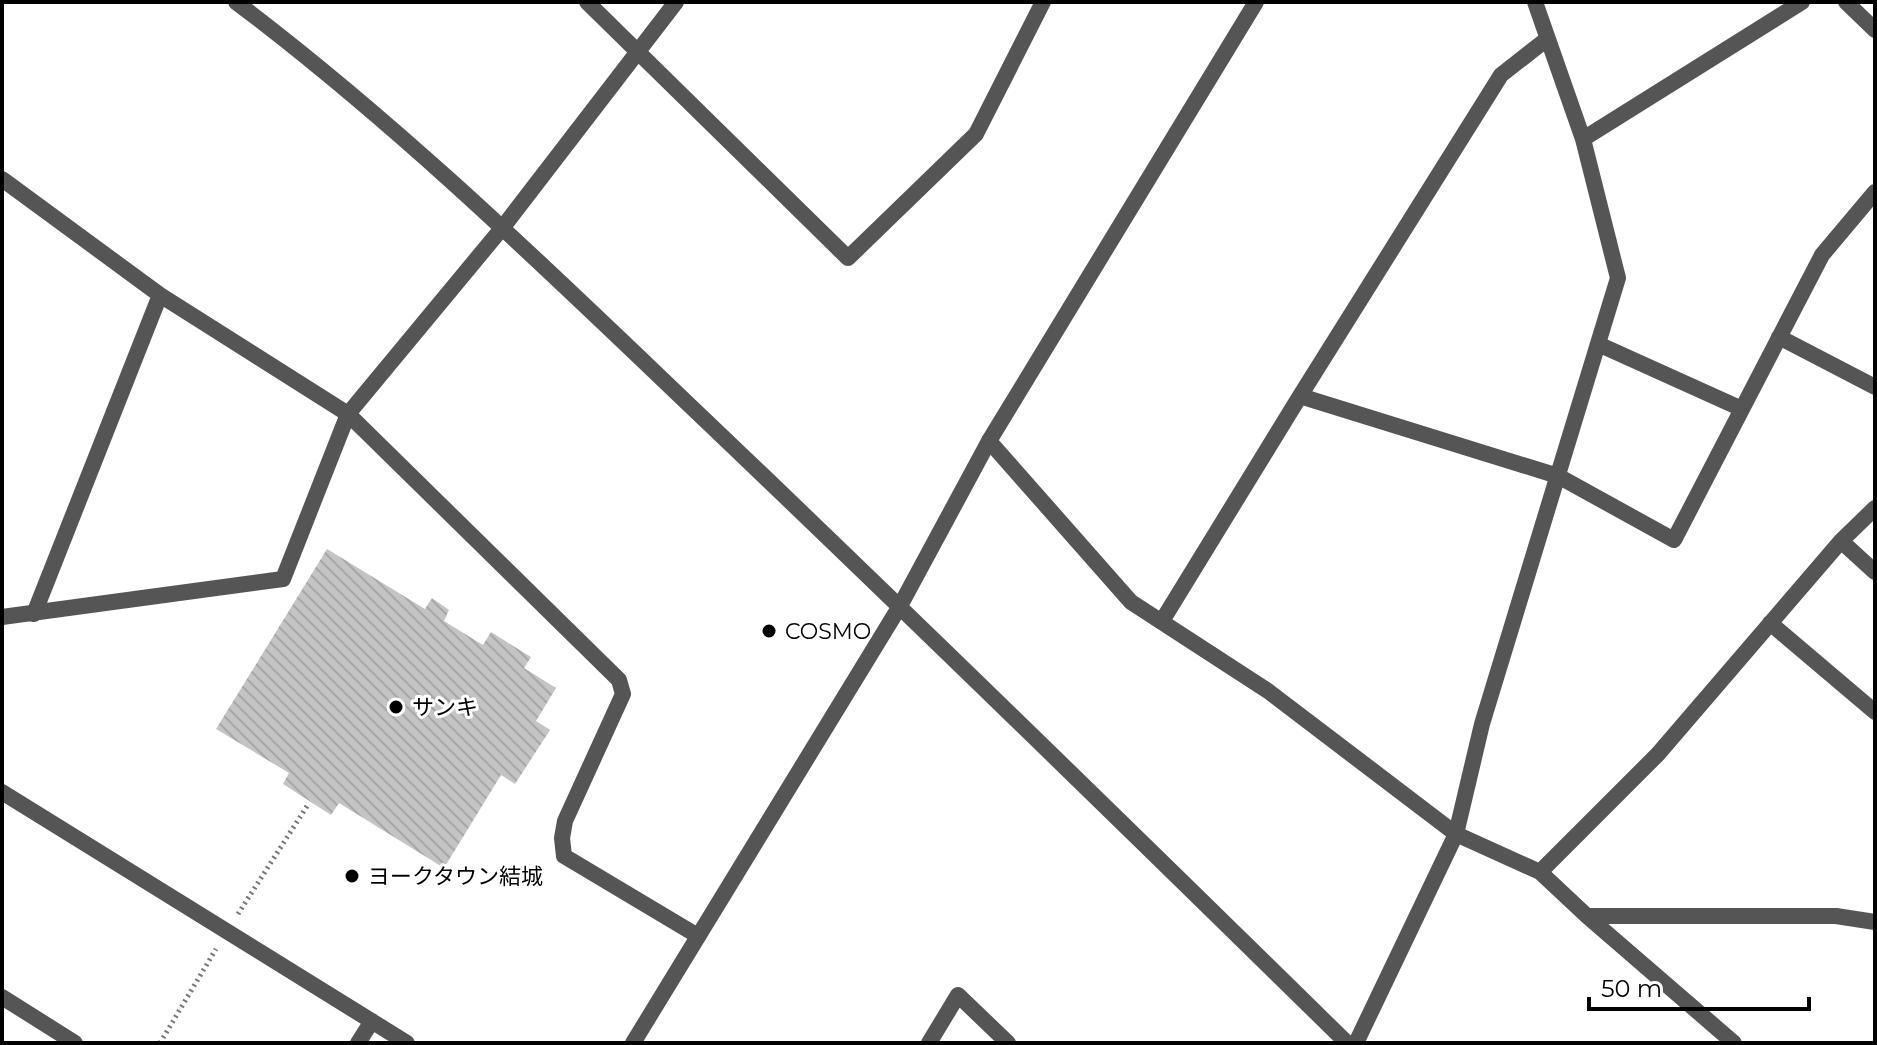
<svg xmlns="http://www.w3.org/2000/svg" width="1877" height="1045" viewBox="0 0 1877 1045" font-family="Montserrat,'Noto Sans JP',sans-serif">
<style>
.building{fill:url(#building-back-hatch)}
.lines{fill:none;stroke-linecap:round;stroke-linejoin:round}
.path{stroke:#777;stroke-width:5;stroke-dasharray:2 4;stroke-linecap:butt}
.service{stroke:#555;stroke-width:16}
.minor{stroke:#555;stroke-width:16}
.tertiary{stroke:#555;stroke-width:16}
.poi-dot{fill:#000;stroke:#fff;stroke-width:3}
.labels{text-anchor:middle;stroke-width:6;stroke-linejoin:round;paint-order:stroke}
.poi-label{font-size:22px;fill:#000;stroke:#fff;text-anchor:start}
</style>
<defs>
<pattern id="building-back-hatch" width="6" height="6" patternUnits="userSpaceOnUse" patternTransform="scale(2)"><rect width="6" height="6" fill="#c4c4c4"/><path d="M-1 5l2 2M0 0l6 6M5-1l2 2" fill="none" stroke="#a7a7a7"/></pattern>
</defs>
<rect width="100%" height="100%" fill="#fff"/>
<path class="building" d="M327,549l98,60 7,-11 17,12 -5,11 39,24 8,-13 40,25 -7,11 32,20 -20,33 14,9 -35,54 -14,-9 -57,93 -105,-65 -8,12 -48,-31 6,-11 -73,-44z"/>
<g class="lines">
<path class="path" d="M238,914l71,-111
M160,1043l56,-94"/>
<path class="service" d="M2,792l405,251
M2,997l73,46
M358,1043l14,-22"/>
<path class="minor" d="M587,2l261,256 128,-124 67,-132
M1846,2l29,28
M1583,139l219,-137
M2,179l158,116 188,119 271,266 4,14 -58,127 -3,17 2,18 134,80
M1779,337l96,50
M1598,344l144,65
M1300,396l201,-321 46,-36
M989,441l142,161 137,89 188,143 84,38 47,44 147,127
M1841,541l34,31
M34,614l126,-319
M2,617l281,-38 65,-165 155,-187 173,-225
M1162,621l138,-225 258,80 116,64 148,-285 53,-63
M1770,623l105,89
M1540,872l118,-118 183,-213 34,-33
M1587,916h249l39,6
M929,1043l29,-48 50,48
M1356,1043l100,-209 26,-110 136,-446 -35,-139 -48,-137"/>
<path class="tertiary" d="M236,2c167,126 317,273 468,417 216,206 430,415 643,624
M633,1043l267,-437 89,-165 267,-439"/>
</g>
<g class="poi-dot">
<circle cx="769" cy="631" r="8"/>
<circle cx="396" cy="707" r="8"/>
<circle cx="352" cy="876" r="8"/>
</g>
<g class="labels">
<g class="poi-label">
<text x="785" y="639">COSMO</text>
<text x="412" y="715">サンキ</text>
<text x="368" y="884">ヨークタウン結城</text>
</g>
</g>
<rect width="1877" height="1045" fill="none" stroke="#000000" stroke-width="8"/>
<path d="M1589 997v12h220v-12" fill="none" stroke="#000000" stroke-width="4"/>
<text x="1601" y="997" font-size="24" fill="#000000" stroke="#ffffff" stroke-width="6" paint-order="stroke">50 m</text>
</svg>
